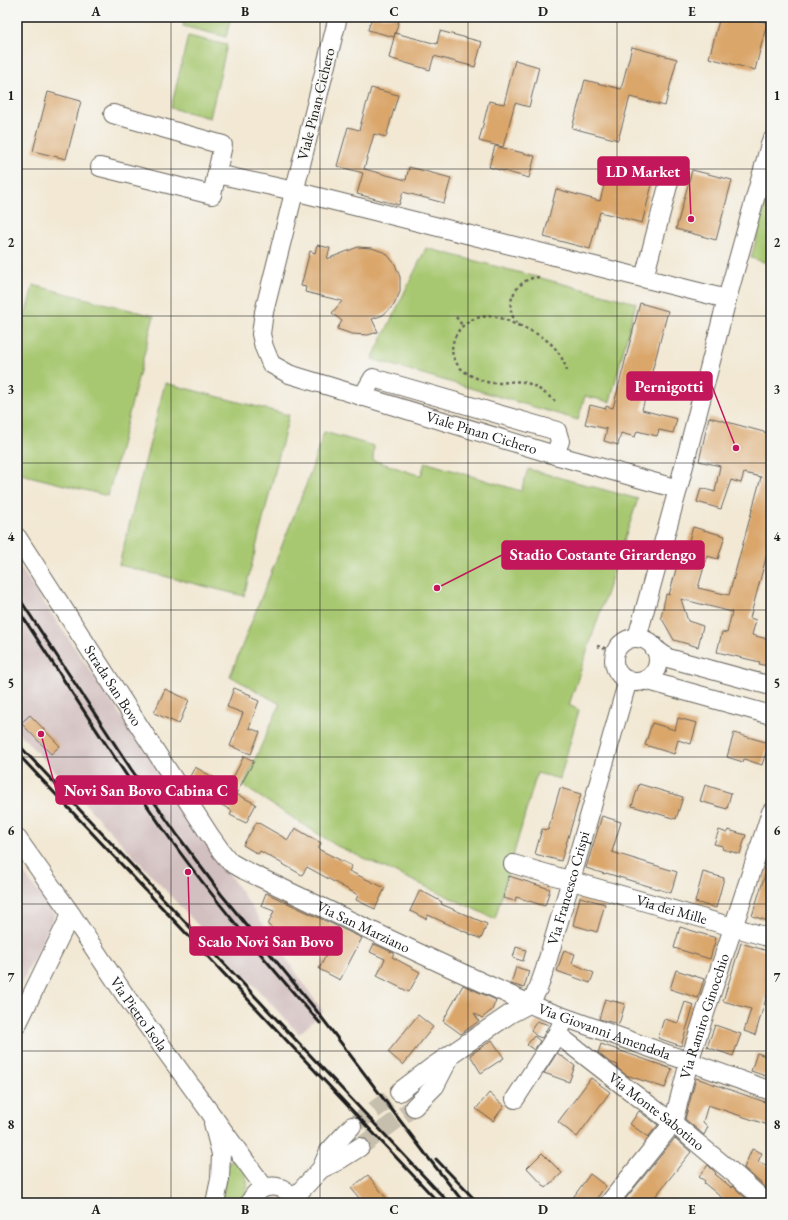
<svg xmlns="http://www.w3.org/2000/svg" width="788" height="1220" viewBox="0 0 788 1220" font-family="'EB Garamond',serif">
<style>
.industrial{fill:#d2bfbf}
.green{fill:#a7c871;stroke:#627246}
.building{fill:#daa66b}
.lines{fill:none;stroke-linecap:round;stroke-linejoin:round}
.minor-tunnel{stroke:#c7bfae;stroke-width:18;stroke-dasharray:18 9;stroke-linecap:butt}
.minor-casing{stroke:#67635c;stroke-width:20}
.path{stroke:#67635c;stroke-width:2.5;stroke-dasharray:3 3;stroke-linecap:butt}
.minor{stroke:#fff;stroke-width:18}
.rail{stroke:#1c1c1c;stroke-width:3}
.grid{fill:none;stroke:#1c1c1c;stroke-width:1;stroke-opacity:0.55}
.labels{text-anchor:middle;stroke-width:3;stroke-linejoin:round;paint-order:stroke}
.street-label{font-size:15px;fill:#1c1c1c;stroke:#f6f6f2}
.leader{fill:none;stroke:#c2185b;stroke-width:1.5}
.callout-dot{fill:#c2185b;stroke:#f6f6f2;stroke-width:1.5}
.callout{fill:#c2185b;stroke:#c2185b;stroke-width:1.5}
.callout-label{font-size:16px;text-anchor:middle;font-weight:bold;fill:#fff}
.neatline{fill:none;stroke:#1c1c1c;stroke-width:1.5}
.grid-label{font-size:13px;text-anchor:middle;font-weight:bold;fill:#1c1c1c}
</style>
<rect width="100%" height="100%" fill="#f6f6f2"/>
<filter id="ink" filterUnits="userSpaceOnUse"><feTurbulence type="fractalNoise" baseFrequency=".025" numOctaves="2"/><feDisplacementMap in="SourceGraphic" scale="8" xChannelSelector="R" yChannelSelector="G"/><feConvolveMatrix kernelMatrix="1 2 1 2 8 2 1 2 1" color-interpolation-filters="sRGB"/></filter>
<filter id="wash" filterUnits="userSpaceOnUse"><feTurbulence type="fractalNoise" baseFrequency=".012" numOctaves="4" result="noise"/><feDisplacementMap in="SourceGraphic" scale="16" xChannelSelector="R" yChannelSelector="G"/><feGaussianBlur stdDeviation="0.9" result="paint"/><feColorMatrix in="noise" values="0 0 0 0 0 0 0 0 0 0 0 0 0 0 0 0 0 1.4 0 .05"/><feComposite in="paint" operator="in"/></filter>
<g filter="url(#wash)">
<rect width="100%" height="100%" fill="#f2e8d3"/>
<path class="industrial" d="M17,563l306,449 -24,22 -282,-303z
M17,864l38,51 -38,78z"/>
<path class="green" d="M185,17h46l-5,20 -43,-11z
M188,36l39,9 -17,73 -39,-10z
M771,184v80l-20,-6z
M426,248l210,55 -26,99 -25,-6 -7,24 -206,-61z
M33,285l121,31 -46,180 -91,-23v-125z
M165,383l124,32 -45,181 -125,-31z
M324,432l50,14 -1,14 48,16 4,-14 96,29 7,-22 110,30 -69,206 10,5 -19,69 -23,-6 -42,146 -42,-20 -116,-53 -94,-60 37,-82 -50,-28 76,-191z
M236,1159c13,18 14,24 7,44h-22l7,-40z"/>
<g id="blocks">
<path class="building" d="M372,17h28l-6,20 -26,-7z
M720,17h23l24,6 -12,47 -46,-12z
M440,31l42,11 -7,25 -41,-11 -4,14 -41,-12 6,-25 42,11z
M632,47l45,12 -12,47 -35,-9 -12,43 -46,-12 13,-48 36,9z
M515,60l24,7 -10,40 -14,-4 -12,44 -24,-6 10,-40 15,3z
M371,88l27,7 -12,42 -12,-3 -10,35 42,11 3,-13 42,11 -7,25 -41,-11 -4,13 -42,-11 6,-21 -26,-7 11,-39 11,3z
M48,92l33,9 -15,58 -33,-8z
M495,146l40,10 -6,22 -40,-11z
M609,165l45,12 -12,46 -42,-11 -10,37 -46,-12 12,-48 44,12z
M692,170l40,10 -16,60 -40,-11z
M317,245l13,3 -3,11 31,-12 14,1 14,5 9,11 5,13v15l-6,13 -11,10 -11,4 6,13 -10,3 -16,-1 -15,-5 5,-8 -10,-8 10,-12 -37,-9 1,-5 -5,-1 9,-35 5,2z
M640,303l28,8 -26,99 35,9 -4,14 -14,-3 -2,6 -20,-5 -2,6 -14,-4 -3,12 -14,-4 3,-12 -22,-5 5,-19 16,4v-3l7,2z
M709,417l62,17v105l-21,79 6,2 -4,15 19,5v27l-12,-3 1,-2 -43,-10 5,-20 5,1 5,-21 -51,-13 7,22 15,5 -5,21 -24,-7 -13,-23 5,-23 3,1 9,-33 4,1 11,-36 32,9 -7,23 -11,-3 -9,32 31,7 32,-118 -17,-4 -3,10 -10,-3 -10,29 -24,-7 4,-14 14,4 5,-26 -21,-5z
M234,688l17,7 -1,2 9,4 -10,27 11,4 -9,22 -21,-8 13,-33 -16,-6z
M165,689l24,11 -10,24 -25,-11z
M30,715l30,31 -9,8 -30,-31z
M678,718l19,5 -6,21 -13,-4 -4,14 -29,-9 7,-22 23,7z
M734,733l35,10 -7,22 -18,-6 -1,3 -16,-5z
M244,756l10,5 -18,33 20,10 -10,19 -16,-8 2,-4 -34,-20 3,-7 -12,-6 6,-11 34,19z
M639,784l44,13 -7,22 -44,-13z
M705,785l26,8 -4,16 -27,-8z
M560,788l21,6 -20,67 -26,-7 7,-25 6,1z
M602,816l19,6 -9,30 65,20 -6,21 -65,-20 -1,1 -19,-6z
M257,822l31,18 7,-12 26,15 -3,6 34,17 -3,5 36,17 -10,21 -19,-9 2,-5 -51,-28 -5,8 -42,-24 -2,3 -15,-9z
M719,830l8,3 1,-3 18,5 -6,19 -18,-5 1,-3 -9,-2z
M769,862h2v60l-19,-6z
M703,872l21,6 -8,30 -21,-6z
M509,876l41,13 -5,17 -29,-9 -1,4 -12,-3z
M420,890l22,12 -1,2 46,20 -6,15 -53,-24 -2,4 -16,-8z
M266,893l96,45 -22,42 -21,-11 13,-25 -25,-13 -11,22 -14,-8 3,-7 -17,-13 6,-14 -13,-5z
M580,897l25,7 -8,28 -24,-7z
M680,927l36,11 -6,21 -36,-11z
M741,943l30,9v30l-16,53 -11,-4 7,-22 -28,-8z
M374,944l20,9 -2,4 28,15 -11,20 -32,-16 8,-17 -15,-7z
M516,947l10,3 -3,11 -10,-3z
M564,950l11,4 -3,9 22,10 -4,10 -33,-12z
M516,967l13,4 -5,17 -13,-4z
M676,970l28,9 -6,19 -28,-9z
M463,985l33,15 -4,10 -10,8 -8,-5 5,8 -18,13 -18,-13z
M605,999l20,5 -6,20 -20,-5z
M685,1002l9,3 -13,41 -23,-8 6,-19 14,4z
M418,1015l15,12 -30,38 -15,-13z
M537,1021l12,4 -7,13 -6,-2 -5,-6z
M715,1025l26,9 -8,22 -26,-9z
M534,1036l6,5 -6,9 -7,-5z
M492,1040l12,18 -23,15 -11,-18z
M601,1044l71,25 -7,19 -39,-13 -9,-7 1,-3 -9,-3 -11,-9z
M557,1053l18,13 -6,16 -25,-9z
M757,1053l14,5v20l-20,-7z
M591,1078l19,14 -33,45 -19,-15z
M696,1078l75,26v22l-63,-21 -5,17 5,5 -4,8 -19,-16z
M489,1093l15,13 -11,15 -17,-12z
M639,1111l19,14 -10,12 -18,-13z
M675,1138l16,14 -41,51h-28z
M752,1149l10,4 -4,9 13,5v25l-27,-24z
M542,1153l20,20 -16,15 -19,-20z
M708,1165l8,8 -1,1 17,14 1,-2 16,15 -1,2h-20l-24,-20 1,-2 -6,-4z
M590,1174l16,12 -13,17h-24z
M368,1175l22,28h-27l-12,-15z"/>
</g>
</g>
<g filter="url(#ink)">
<use href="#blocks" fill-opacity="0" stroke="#67635c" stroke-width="1"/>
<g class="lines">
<path class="minor-tunnel" d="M352,1126l47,-34
M360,1147l54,-40"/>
<defs>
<g id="minor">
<path id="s1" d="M338,17l-74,295 -3,22 3,13 7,17 18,10 266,81 123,34"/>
<path d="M100,167l112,28 11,-50 -110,-31"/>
<path d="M217,174l77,17 433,108"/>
<path d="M644,278l27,-104"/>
<path d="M362,397l11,-19 184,53 3,10 -5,14"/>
<path id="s2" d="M17,537l192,297 12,17 9,11 14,8c99,47 199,96 300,140l227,81"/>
<path d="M637,638l41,-149 49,-190 44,-158"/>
<circle cx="636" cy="660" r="22"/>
<path d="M654,648l14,10 103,28"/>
<path d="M645,680l126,35"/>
<path id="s3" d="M17,838l54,76 54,81 139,192"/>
<path id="s4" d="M513,864l258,74"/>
<path d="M17,1025l54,-111"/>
<path id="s5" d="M557,1034l68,53 48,36 64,53 30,27"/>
<path id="s6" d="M399,1092l33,-25 78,-53 19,-10 9,-15 7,-20 26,-89 57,-200"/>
<path d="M515,1099l42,-65 5,-11"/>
<path d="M414,1107l21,-21 16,-31"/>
<path d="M213,1123l8,31 -1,25 -5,24"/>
<path d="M321,1169l15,-7 24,-15"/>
<path d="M292,1200l29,-31 8,-18 23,-25"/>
<path d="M250,1203c6,-21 38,-23 43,0"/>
<path id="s7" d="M609,1203l64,-80 16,-61 82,-250"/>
</g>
</defs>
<use href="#minor" class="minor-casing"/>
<path class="path" d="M539,277c-4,1 -9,1 -12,3 -14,8 -21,25 -13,39 4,7 11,9 17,12 19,9 30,20 36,40
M456,317l6,8
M520,326c-6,-2 -13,-6 -19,-8 -17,-5 -37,1 -45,17 -11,21 3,37 23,44 4,2 10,4 15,4 10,1 22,-4 33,0 10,3 20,12 28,18
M606 660a31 31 0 1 1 62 0a31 31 0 1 1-62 0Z
M597,646l11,3"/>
<use href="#minor" class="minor"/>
<path class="rail" d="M17,595l114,174 47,67 43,58 95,116 114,150 34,43
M17,608c51,78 100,156 154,232 46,64 97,124 149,183
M17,743l432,460
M17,753l422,450
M436,1159l42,44"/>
</g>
</g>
<path class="grid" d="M171,17v1186M320,17v1186M468,17v1186M617,17v1186M17,169h754M17,316h754M17,463h754M17,610h754M17,757h754M17,904h754M17,1051h754"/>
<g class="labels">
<g class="street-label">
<text transform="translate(316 104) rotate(-76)" y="5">Viale Pinan Cichero</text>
<text dy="5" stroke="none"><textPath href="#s1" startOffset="580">Viale Pinan Cichero</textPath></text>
<text dy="5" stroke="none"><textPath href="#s2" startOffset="177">Strada San Bovo</textPath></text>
<text dy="5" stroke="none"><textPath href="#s6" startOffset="280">Via Francesco Crispi</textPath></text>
<text dy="5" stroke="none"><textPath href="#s4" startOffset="165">Via dei Mille</textPath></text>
<text dy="5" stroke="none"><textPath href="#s2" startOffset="537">Via San Marziano</textPath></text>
<text dy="5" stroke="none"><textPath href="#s3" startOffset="214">Via Pietro Isola</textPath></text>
<text dy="5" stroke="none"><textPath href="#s7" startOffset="214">Via Ramiro Ginocchio</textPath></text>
<text dy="5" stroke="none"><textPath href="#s2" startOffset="800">Via Giovanni Amendola</textPath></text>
<text dy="5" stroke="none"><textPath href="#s5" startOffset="126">Via Monte Sabotino</textPath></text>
</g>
</g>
<path class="leader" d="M691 219L689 171M736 448L712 386M437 588L502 555M41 734L56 790M188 872L190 941"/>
<g class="callout-dot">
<circle cx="691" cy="219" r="4"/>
<circle cx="736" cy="448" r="4"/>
<circle cx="437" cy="588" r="4"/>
<circle cx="41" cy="734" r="4"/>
<circle cx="188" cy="872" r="4"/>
</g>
<g class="callout">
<rect x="598" y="157" width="91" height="28" rx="4"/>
<rect x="627" y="372" width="85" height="28" rx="4"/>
<rect x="502" y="541" width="202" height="28" rx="4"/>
<rect x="56" y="776" width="181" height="28" rx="4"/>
<rect x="190" y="927" width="152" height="28" rx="4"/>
</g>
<g class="callout-label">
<text x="643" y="177">LD Market</text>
<text x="669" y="392">Pernigotti</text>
<text x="603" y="560">Stadio Costante Girardengo</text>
<text x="146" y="796">Novi San Bovo Cabina C</text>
<text x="266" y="947">Scalo Novi San Bovo</text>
</g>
<rect width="788" height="1220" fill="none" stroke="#f6f6f2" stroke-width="44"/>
<rect x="22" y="22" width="744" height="1176" class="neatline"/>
<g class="grid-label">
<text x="96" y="16">A</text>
<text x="245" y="16">B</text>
<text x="394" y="16">C</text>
<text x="543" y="16">D</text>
<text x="692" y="16">E</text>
<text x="11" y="100">1</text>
<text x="777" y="100">1</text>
<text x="11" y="247">2</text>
<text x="777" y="247">2</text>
<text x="11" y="394">3</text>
<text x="777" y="394">3</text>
<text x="11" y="541">4</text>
<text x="777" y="541">4</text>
<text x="11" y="688">5</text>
<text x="777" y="688">5</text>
<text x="11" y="835">6</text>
<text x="777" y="835">6</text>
<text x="11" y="982">7</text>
<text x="777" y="982">7</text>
<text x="11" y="1129">8</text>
<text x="777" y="1129">8</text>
<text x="96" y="1214">A</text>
<text x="245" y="1214">B</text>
<text x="394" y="1214">C</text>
<text x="543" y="1214">D</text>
<text x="692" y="1214">E</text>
</g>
</svg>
